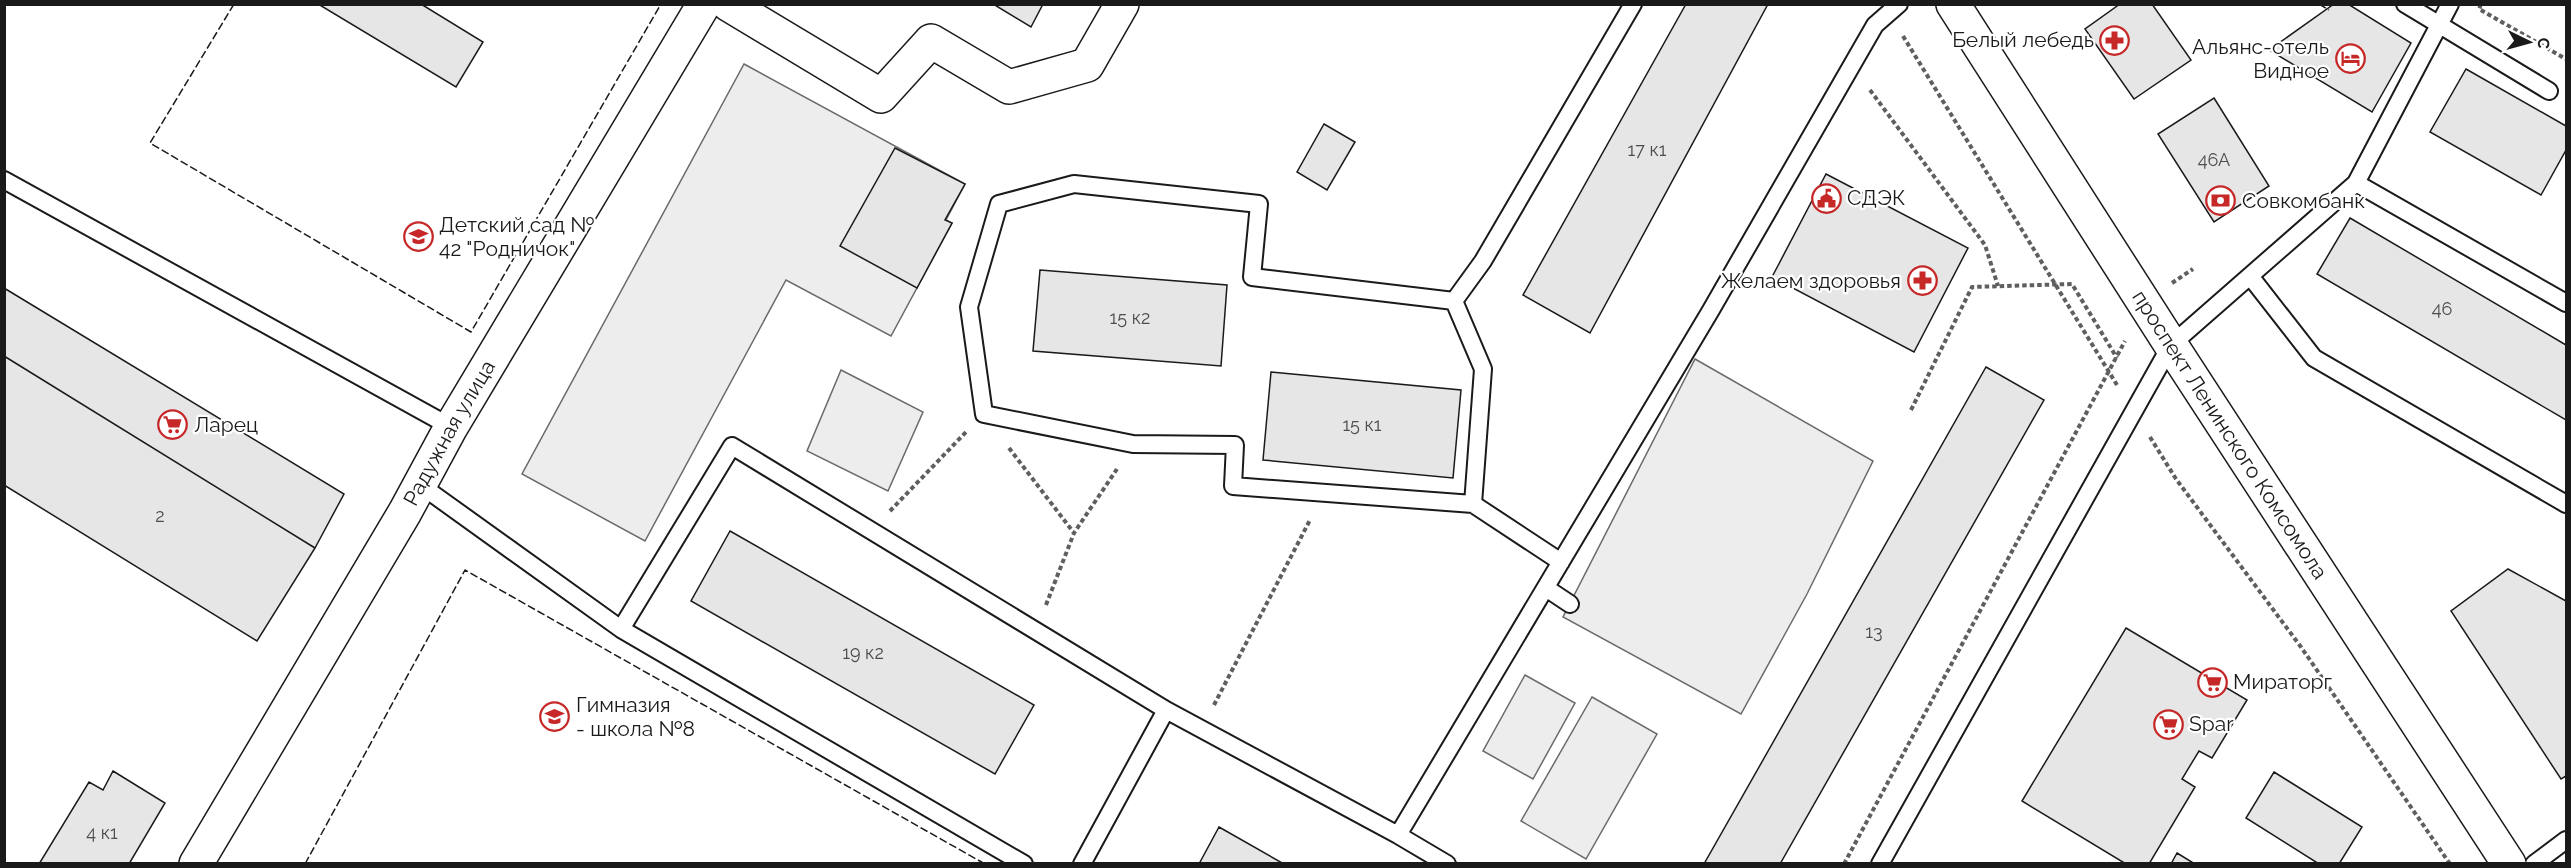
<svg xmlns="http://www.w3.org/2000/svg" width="2571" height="868" viewBox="0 0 2571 868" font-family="Raleway,sans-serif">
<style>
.built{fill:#ededed;stroke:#6a6a6a;stroke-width:1.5}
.building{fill:#e6e6e6;stroke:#1a1a1a;stroke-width:1.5}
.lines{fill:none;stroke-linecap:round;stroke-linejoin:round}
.lane-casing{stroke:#1a1a1a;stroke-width:20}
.street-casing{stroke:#1a1a1a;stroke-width:36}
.secondary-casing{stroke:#1a1a1a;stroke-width:36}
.path{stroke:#5f5f5f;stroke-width:4;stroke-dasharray:4.5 3;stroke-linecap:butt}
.lane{stroke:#fff;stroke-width:16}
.street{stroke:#fff;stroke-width:33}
.secondary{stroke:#fff;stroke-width:33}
.fence{stroke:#1a1a1a;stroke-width:1.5;stroke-dasharray:8 3;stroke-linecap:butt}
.labels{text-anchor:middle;stroke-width:4.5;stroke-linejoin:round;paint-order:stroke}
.number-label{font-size:18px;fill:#4d4d4d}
.poi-label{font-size:21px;fill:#1a1a1a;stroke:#fff;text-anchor:start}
.street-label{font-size:21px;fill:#1a1a1a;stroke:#fff}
</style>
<rect width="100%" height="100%" fill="#fff"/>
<path class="built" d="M744,64l221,120 -19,36 6,3 -61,113 -105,-56 -141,261 -123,-67z
M1695,359l178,102 -66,133 -66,120 -178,-97z
M841,370l82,42 -35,79 -81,-40z
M1525,675l50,28 -42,76 -50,-28z
M1592,697l65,37 -71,125 -65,-38z"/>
<path class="building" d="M318,4h103l62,38 -27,45z
M993,4h50l-12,23z
M1686,4h82l-178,329 -67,-38z
M2120,4h32l39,56 -57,39 -49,-70z
M2334,4h14l63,39 -39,69 -103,-62z
M2466,69l100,57v24l-25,45 -111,-63z
M2214,98l55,88 -55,36 -56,-88z
M1324,124l31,18 -28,48 -30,-18z
M895,148l70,36 -20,36 7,3 -35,65 -77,-42z
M1826,174l142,74 -54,104 -142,-75z
M2350,218l216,127v75l-249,-146z
M1040,270l187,15 -6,81 -188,-15z
M4,288l340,206 -29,54 -311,-192z
M4,356l311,192 -58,93 -253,-156z
M1986,367l58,33 -264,464h-76z
M1271,372l190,18 -8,88 -190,-18z
M730,531l304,174 -39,69 -304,-173z
M2508,569l58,32v175l-5,3 -110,-168z
M2126,628l121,72 -35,58 -13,-7 -17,28 13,8 -46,77h-23l-104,-63z
M113,771l52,32 -36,61h-90l50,-82 14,8z
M2274,772l88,55 -23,37h-20l-73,-46z
M1219,827l65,37h-85z
M2177,853l18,11h-24z"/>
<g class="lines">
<defs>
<path id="lane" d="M2405,4l144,87
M4,180l447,247
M2356,183l210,120
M2250,276l64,82 252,146
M1454,301l-202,-24 7,-73 -185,-20 -75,20 -30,103 15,107 149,30 102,1 -2,41 240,18 88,58
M1454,301l29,-40 150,-257
M1454,301l29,68 -10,135
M419,484l202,145 403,235
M1546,588l24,16
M621,629l111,-183 434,264
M1082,864l84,-154 232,125
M1447,864l-49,-29 313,-525 164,-285 24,-21
M1880,864l291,-519 185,-162 94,-179
M2534,864l32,-24"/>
<g id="street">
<path d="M728,4l153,92 50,-55 78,46 78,-22 35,-61"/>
<path id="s1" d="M196,864l209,-352 46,-85 253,-423"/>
</g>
<g id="secondary">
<path id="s2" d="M1953,4l218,341 338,519"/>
</g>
</defs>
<use href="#lane" class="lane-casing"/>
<use href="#street" class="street-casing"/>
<use href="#secondary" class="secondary-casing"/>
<path class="path" d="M2481,4l-2,5 87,50
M1903,36l214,349
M1870,90l115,155 13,41
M2172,283l21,-14
M1911,410l61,-123 100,-3 45,74
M2150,437l26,42 125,168 149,217
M1009,448l65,85
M890,511l76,-79
M1046,605l28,-72 43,-64
M1214,705l96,-185
M1844,864l281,-523"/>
<use href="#lane" class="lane"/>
<use href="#street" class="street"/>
<use href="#secondary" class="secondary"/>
<path class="fence" d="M234,4l-84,139 321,189 190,-328
M2319,4l10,6
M305,864l160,-294 520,294"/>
</g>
<defs>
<symbol id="pharmacy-ring" viewBox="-11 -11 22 22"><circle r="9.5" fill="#fff" stroke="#c62828" stroke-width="1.5"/><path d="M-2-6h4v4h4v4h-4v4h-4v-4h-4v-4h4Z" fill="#c62828"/></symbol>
<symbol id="hotel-ring" viewBox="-11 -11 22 22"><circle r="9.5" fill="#fff" stroke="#c62828" stroke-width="1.5"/><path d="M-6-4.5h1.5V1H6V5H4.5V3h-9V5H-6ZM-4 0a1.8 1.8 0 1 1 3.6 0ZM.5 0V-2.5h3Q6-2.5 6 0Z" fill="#c62828"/></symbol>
<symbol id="civic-ring" viewBox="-11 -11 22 22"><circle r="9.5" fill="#fff" stroke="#c62828" stroke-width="1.5"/><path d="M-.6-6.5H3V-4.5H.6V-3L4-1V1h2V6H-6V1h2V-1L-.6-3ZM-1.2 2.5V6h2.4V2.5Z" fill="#c62828"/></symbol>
<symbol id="bank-ring" viewBox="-11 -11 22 22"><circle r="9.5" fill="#fff" stroke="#c62828" stroke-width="1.5"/><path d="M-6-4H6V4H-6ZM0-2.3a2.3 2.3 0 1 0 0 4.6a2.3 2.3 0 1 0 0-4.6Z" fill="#c62828"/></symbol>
<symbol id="school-ring" viewBox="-11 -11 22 22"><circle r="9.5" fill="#fff" stroke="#c62828" stroke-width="1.5"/><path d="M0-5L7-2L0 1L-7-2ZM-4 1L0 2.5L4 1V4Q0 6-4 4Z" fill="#c62828"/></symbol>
<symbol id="supermarket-ring" viewBox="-11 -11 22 22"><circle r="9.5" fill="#fff" stroke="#c62828" stroke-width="1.5"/><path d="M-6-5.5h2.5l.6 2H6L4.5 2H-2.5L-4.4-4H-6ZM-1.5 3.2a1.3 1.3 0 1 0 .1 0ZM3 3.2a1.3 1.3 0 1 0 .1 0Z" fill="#c62828"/></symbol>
</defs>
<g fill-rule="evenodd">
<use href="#pharmacy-ring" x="2098" y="24" width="33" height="33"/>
<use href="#hotel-ring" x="2334" y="42" width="33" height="33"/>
<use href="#civic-ring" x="1810" y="182" width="33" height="33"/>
<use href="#bank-ring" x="2204" y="184" width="33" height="33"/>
<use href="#school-ring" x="402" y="220" width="33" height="33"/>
<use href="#pharmacy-ring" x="1906" y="264" width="33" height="33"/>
<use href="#supermarket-ring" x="156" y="408" width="33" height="33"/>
<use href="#supermarket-ring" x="2196" y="666" width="33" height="33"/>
<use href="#school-ring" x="538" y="700" width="33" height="33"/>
<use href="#supermarket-ring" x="2152" y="708" width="33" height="33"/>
</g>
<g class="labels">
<g class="number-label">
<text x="1647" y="156">17 к1</text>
<text x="2214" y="166">46А</text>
<text x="2442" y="315">46</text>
<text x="1130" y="324">15 к2</text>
<text x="1362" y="431">15 к1</text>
<text x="160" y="522">2</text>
<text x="1874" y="638">13</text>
<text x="863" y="659">19 к2</text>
<text x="102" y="839">4 к1</text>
</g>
<g class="poi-label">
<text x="2094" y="47" text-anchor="end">Белый лебедь</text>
<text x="2329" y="54" text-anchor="end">Альянс-отель<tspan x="2329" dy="24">Видное</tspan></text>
<text x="1847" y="205">СДЭК</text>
<text x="2242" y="208">Совкомбанк</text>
<text x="439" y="232">Детский сад №<tspan x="439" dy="24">42 "Родничок"</tspan></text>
<text x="1901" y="288" text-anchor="end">Желаем здоровья</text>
<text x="194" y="432">Ларец</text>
<text x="2233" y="689">Мираторг</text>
<text x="576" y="712">Гимназия<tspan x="576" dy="24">- школа №8</tspan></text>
<text x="2189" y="731">Spar</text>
</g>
<g class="street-label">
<text dy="7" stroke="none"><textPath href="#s1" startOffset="500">Радужная улица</textPath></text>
<text dy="7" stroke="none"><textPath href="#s2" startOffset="512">проспект Ленинского Комсомола</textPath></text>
</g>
</g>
<rect width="2571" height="868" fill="none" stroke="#1a1a1a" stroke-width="12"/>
<g transform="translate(2529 42) rotate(95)" stroke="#ffffff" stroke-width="4.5" paint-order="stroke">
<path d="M0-4.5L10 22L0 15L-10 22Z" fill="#1a1a1a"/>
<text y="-9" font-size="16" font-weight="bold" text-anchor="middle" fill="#1a1a1a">С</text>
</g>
</svg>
